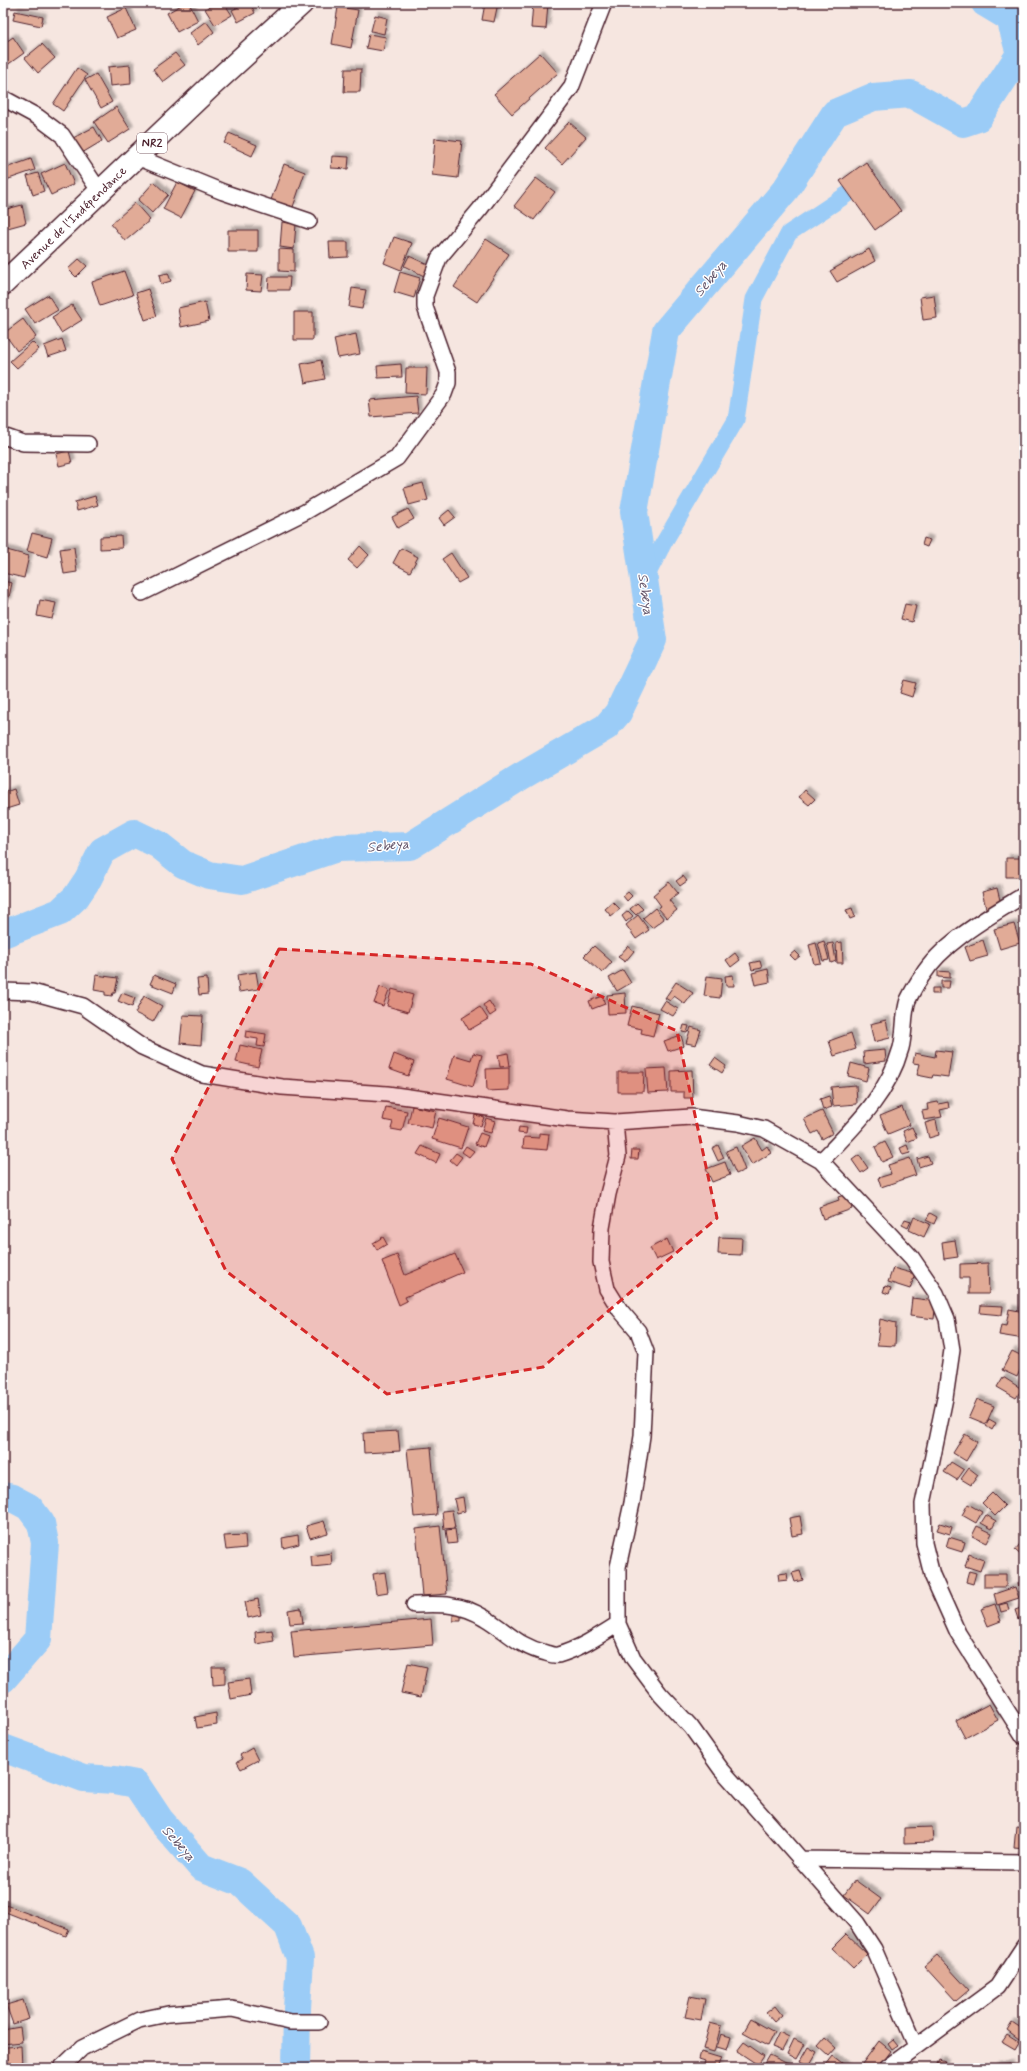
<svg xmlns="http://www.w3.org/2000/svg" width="1027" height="2071" viewBox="0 0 1027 2071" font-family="Mynerve,sans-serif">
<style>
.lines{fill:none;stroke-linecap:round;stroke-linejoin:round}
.canal{stroke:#9bccf7;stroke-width:17}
.river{stroke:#9bccf7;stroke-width:28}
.building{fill:#e1ab97;stroke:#4a1f2b;filter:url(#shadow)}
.minor-casing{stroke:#4a1f2b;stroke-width:18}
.trunk-casing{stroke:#4a1f2b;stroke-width:25}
.minor{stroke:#fff;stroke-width:15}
.trunk{stroke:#fff;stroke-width:22}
.marked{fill:#d62828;fill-opacity:0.2;stroke:#d62828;stroke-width:3;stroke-dasharray:8 5;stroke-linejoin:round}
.labels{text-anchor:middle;stroke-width:3;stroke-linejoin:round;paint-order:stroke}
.shield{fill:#fff;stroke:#80626b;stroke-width:1}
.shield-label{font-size:12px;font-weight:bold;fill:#4a1f2b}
.street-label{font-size:13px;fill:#4a1f2b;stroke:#fff}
.water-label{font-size:14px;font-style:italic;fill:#625368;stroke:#fff}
</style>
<defs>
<filter id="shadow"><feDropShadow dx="3.5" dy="-3.5" stdDeviation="1" flood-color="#0004"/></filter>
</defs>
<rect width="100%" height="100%" fill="#f6e6e0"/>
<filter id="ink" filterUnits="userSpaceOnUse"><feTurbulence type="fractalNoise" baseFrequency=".025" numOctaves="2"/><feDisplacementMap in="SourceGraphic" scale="8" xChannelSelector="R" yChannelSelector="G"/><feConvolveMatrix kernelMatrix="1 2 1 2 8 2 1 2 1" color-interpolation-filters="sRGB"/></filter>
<g filter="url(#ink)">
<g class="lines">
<path class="canal" d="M645,579l18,-35 73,-124 18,-121 35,-66 60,-40"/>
<path class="river" d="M3,934l57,-22 16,-15 12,-18 14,-28 32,-18 25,12 24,19 26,11 33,5 95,-32 73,-2 110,-69 86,-50 12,-14 35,-73 -19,-128 32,-181 120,-142 49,-76 38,-16 38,-3 52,29 15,-5 42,-64 -10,-36 -25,-15
M3,1496l9,2 17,9 12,16 4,20 -7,96 -35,40
M3,1748l81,30 31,2 21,4 24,36 41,47 39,15 48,44 12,32 -3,51 -1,59"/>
</g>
<path class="building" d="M185,3h4l9,18 -21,11 -10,-19z
M215,3h9l8,12 -17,10 -10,-16z
M247,3h3l5,10 -17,9 -6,-12z
M485,3h13l-4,19 -12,-2z
M533,3h15l-2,26 -15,-1z
M338,7l20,3 -7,38 -19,-4z
M126,8l10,22 -19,8 -10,-21z
M15,11l28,6 -2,9 -28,-6z
M375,15l12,3 -3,16 -13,-3z
M206,21l8,11 -16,13 -8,-12z
M369,34l17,3 -3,14 -17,-3z
M13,37l11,16 -21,15v-24z
M42,44l13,14 -17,15 -13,-15z
M175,53l10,12 -22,17 -10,-13z
M540,53l18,20 -46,41 -18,-20z
M130,65l1,19 -21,2 -2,-19z
M77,68l10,7 -24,36 -10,-7z
M345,69h16l-1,23h-16z
M96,74l16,28 -11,6 -16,-28z
M116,107l14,22 -22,14 -14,-21z
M569,122l17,15 -24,27 -17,-16z
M94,127l8,14 -20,12 -9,-15z
M229,133l28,12 -5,11 -28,-13z
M435,138l27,3 -4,37 -26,-3z
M332,156l17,1 -1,12 -17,-1z
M31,159l4,11 -29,10 -3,-11z
M866,162l35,49 -26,19 -35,-49z
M65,163l9,21 -23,11 -10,-21z
M284,164l21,8 -12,35 -22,-7z
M38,173l6,18 -11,4 -6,-19z
M536,178l19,14 -21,28 -20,-14z
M154,182l14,13 -16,18 -14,-13z
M177,182l18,9 -14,27 -18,-9z
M135,203l15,17 -25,21 -14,-17z
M22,205l4,18 -22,6 -1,-19z
M282,222l14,2 -2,25 -14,-2z
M228,230h30v22h-30z
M394,237l18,6 -11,27 -17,-7z
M486,239l23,15 -32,48 -23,-15z
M329,242h19v15l-18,1z
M279,249l15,1v22l-15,-1z
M869,249l6,12 -38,21 -7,-11z
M409,256l22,10 -5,11 -22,-11z
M79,259l8,7 -11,11 -8,-8z
M124,271l9,24 -33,11 -8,-24z
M400,272l20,6 -6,20 -20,-6z
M168,273l3,8 -10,3 -2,-9z
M247,274l16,1 -2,16 -15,-1z
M269,277h21l-1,13h-21z
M352,288l14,2 -4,19 -13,-2z
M148,289l9,27 -12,4 -9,-27z
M48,295l10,15 -23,14 -10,-15z
M934,295l3,23 -14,2 -3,-23z
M205,302l4,19 -28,6 -3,-19z
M72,305l10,15 -21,13 -9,-16z
M294,312h19v28h-19z
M23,319l13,18 -19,14 -13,-18z
M356,334l4,20 -22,4 -4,-19z
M62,339l4,12 -18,6 -4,-11z
M32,342l7,7 -22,19 -7,-7z
M321,360l4,19 -20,4 -4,-19z
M401,364l1,13 -24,1 -1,-12z
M406,368h21l-1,26 -21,-1z
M416,396l2,17 -47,4 -2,-17z
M69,451l3,12 -13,3 -3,-12z
M423,483l5,17 -19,5 -5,-17z
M95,496l3,9 -21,6 -2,-9z
M408,509l6,10 -16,9 -6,-11z
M449,510l6,7 -11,8 -5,-7z
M32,533l20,5 -5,19 -20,-6z
M121,536l1,12 -22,1v-12z
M924,538l6,2 -3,7 -5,-2z
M360,546l9,9 -12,13 -9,-8z
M74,547l3,25 -13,2 -4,-25z
M401,548l17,9 -8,15 -17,-9z
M3,549l26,7 -5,22 -21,-5z
M451,553l16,25 -9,5 -16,-24z
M3,581l9,2 -4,19 -5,-1z
M40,600l16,3 -4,16 -15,-3z
M905,604l11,2 -4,16 -11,-3z
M904,680l12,3 -4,14 -12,-4z
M14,789l5,16 -16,5v-17z
M805,790l10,9 -6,6 -10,-8z
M1006,858h18v23h-2v-4h-16z
M683,876l4,5 -7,5 -4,-5z
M669,882l9,11 -9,7 8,10 -10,8 -9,-10 3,-2 -8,-11z
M997,888l5,20 -15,4 -5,-20z
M628,892l4,4 -5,5 -4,-5z
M613,902l7,7 -9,7 -6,-7z
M637,903l6,6 -7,6 -6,-6z
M655,908l9,11 -12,9 -9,-10z
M852,908l3,9 -5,2 -4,-9z
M628,911l5,5 -7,6 -4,-6z
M638,915l11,15 -13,9 -10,-14z
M1014,924l6,19 -20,6 -6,-20z
M983,940l5,16 -18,5 -5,-14z
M824,941l5,19 -6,1 -5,-18z
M842,942l1,21h-6l-1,-20z
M816,943l5,20 -7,1 -5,-19z
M833,943l3,18 -5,2 -4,-19z
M594,946l18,16 -10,11 -18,-17z
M628,946l6,5 -9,11 -7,-5z
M795,951l5,5 -5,4 -5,-5z
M735,953l5,7 -9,7 -5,-7z
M760,961l2,7 -10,2 -2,-7z
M768,969l2,13 -15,3 -3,-12z
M623,970l8,13 -14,8 -8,-13z
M938,971l12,1v6l-12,-1z
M256,972l3,17 -20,3 -2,-17z
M96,975l22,3 -3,15h-2l-1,3 -7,-1v-3l-11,-2z
M154,975l22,9 -3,9 -23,-9z
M733,975l1,11h-8l-1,-10z
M707,976l15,2 -2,20 -16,-2z
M207,978l1,16 -9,1 -2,-16z
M941,981h9l-1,7h-8z
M676,982l17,11 -8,11 -11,-8 -4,5 -5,-3z
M380,987l9,3 -6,16 -9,-3z
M932,988h7v6h-7z
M392,989l21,6 -5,17 -21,-6z
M122,993l13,5 -3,9 -14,-6z
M625,993l1,20 -18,1 -1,-19z
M144,996l18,10 -9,16 -18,-9z
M602,996l3,8 -13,5 -3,-8z
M489,1001l7,11 -6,4 -7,-11z
M665,1001l13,8 -5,7 -13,-7z
M632,1006l27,7 -6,23 -12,-3 1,-4 -15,-3z
M480,1007l8,12 -19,11 -7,-12z
M183,1015l20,1 -2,29 -21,-2z
M886,1020l4,18 -16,4 -4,-18z
M684,1025l5,1 -2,7 -5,-1z
M691,1027l10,3 -5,15 -10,-2z
M246,1031l20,3 -2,13 -7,-1 1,-7 -13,-2z
M851,1033l5,16 -22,7 -5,-15z
M681,1035l3,11 -16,5 -4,-10z
M240,1045l22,5 -4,17 -22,-5z
M885,1050l1,11 -22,3 -1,-12z
M936,1050l16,2 -4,25 -15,-2 -1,3 -15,-3 3,-11 -7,-1 2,-10 20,4z
M473,1053l9,2 -9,32 -26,-8 7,-24 17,5z
M508,1053l2,13 -10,1 -2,-12z
M394,1054l20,8 -6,14 -19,-7z
M715,1058l11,8 -4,7 -12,-8z
M851,1063l18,5 -3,13 -18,-5z
M509,1068v22l-22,1 -1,-22z
M666,1068l2,24 -20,1 -2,-24z
M692,1070l1,28h-9v-6h-13v-21z
M618,1072h26l-1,20h-25z
M856,1085l1,19 -24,2 -2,-19z
M829,1096l3,11 -9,3 -3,-11z
M938,1102l1,2 9,-2 1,6 -9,2 2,7 -18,3 -2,-9 6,-1 -1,-6z
M412,1106l24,5 -4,17 -24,-5z
M386,1107l21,4 -5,20 -11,-2 2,-7 -10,-2z
M902,1107l8,18 -22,9 -8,-18z
M822,1111l11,22 -11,6 -4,-8 -6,3 -8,-15z
M475,1115l9,2 -3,9 -8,-2z
M439,1118l29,9 -7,21 -29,-9z
M486,1118l9,3 -4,12 -9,-2z
M936,1120l3,15 -10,3 -4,-15z
M519,1127l8,1 -1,6 -8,-1z
M912,1127l5,11 -10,4 -4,-11z
M480,1133l8,3 -4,11 -9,-3z
M539,1133l10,1 -2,16 -24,-2 1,-11 15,1z
M755,1138l7,12 5,-4 4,7 -19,12 -11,-19z
M885,1142l8,15 -11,5 -7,-15z
M718,1145l6,13 -6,3 -6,-13z
M907,1145l3,8 -7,2 -3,-7z
M422,1146l18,8 -4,9 -19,-9z
M466,1146l8,5 -5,6 -7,-5z
M736,1147l9,23 -9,4 -10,-23z
M632,1150h7l-1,9h-7z
M456,1153l6,4 -6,8 -6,-5z
M859,1155l9,13 -7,5 -9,-13z
M928,1156l3,7 -12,4 -2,-8z
M910,1158l6,17 -35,12 -3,-9 13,-4 -3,-9z
M725,1162l5,13 -18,7 -6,-13z
M847,1194l5,15 -29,10 -4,-12 20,-7 -1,-3z
M930,1213l7,4 -3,7 -8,-4z
M914,1217l16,7 -6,13 -15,-7z
M905,1219l6,2 -3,7 -6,-3z
M383,1237l4,7 -10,6 -4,-7z
M719,1237l23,1 -1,17 -23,-1z
M667,1239l6,13 -17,8 -6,-12z
M955,1240l3,17 -14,2 -2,-17z
M455,1254l8,18 -58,25 2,4 -8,4 -17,-44 15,-6 8,20z
M988,1263l1,31h-20v-16h-9v-14z
M893,1268l22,6 -5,15 -22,-7z
M885,1286l6,2 -2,6 -6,-2z
M912,1298l24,3 -2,18 -24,-3z
M981,1305l22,1 -1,9 -22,-2z
M1009,1309l15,3v27l-25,-4 2,-10 5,1z
M880,1319l16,4 -1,23 -18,-1z
M1012,1351l12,6v5l-7,15 -15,-7z
M1003,1377l19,12 -6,9 -19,-11z
M977,1399l17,7 -8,18 -17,-7z
M989,1419l7,4 -4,7 -6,-4z
M398,1431l2,20 -36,2 -1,-20z
M965,1434l12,8 -11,19 -13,-8z
M431,1447l6,68 -23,2 -7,-68z
M951,1462l13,8 -7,10 -13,-8z
M969,1468l9,7 -7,10 -10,-6z
M992,1493l13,13 -10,10 -13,-13z
M463,1497l2,14 -8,2 -3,-14z
M968,1504l14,8 -6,11 -14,-8z
M452,1510l3,18 -11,1 -2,-18z
M986,1515l10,6 -4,8 -11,-6z
M800,1516l3,18 -11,2 -3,-18z
M324,1521l4,12 -18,5 -4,-12z
M940,1523l12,4 -2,7 -13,-4z
M440,1526l7,68 -25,2 -6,-67z
M977,1526l15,7 -5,10 -15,-7z
M455,1529l2,14 -9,1 -2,-14z
M245,1535l1,13 -20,2 -2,-14z
M298,1535l1,9 -16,4 -1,-10z
M949,1537l16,5 -3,10 -16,-5z
M1020,1544l4,3v11l-9,-8z
M331,1553l1,12 -20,2 -1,-11z
M969,1554l15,6 -4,11 -15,-5z
M800,1571l3,9 -8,2 -3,-9z
M969,1571l7,2 -3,11 -7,-2z
M385,1572l3,20 -12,2 -3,-20z
M787,1573l1,7 -9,1 -1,-7z
M984,1574h22v13h-22z
M1024,1582v12l-3,1 -3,-12z
M1015,1587l4,11 -22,7 -3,-11z
M258,1599l3,16 -13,3 -3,-16z
M1007,1603l2,7 -8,2 -2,-7z
M995,1604l6,17 -13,5 -7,-17z
M1024,1607v10l-6,2 -3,-9z
M301,1608l2,15 -13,1 -2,-14z
M453,1613h8v8h-8z
M431,1619l2,26 -139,12 -3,-26z
M272,1630l2,11 -18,3 -1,-12z
M408,1663l19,4 -6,30 -20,-4z
M212,1667h13v17l-12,1z
M249,1679l2,16 -20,4 -3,-17z
M989,1704l9,16 -33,18 -9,-17z
M216,1713l1,12 -20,3 -2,-11z
M252,1748l6,12 -17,9 -4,-7 6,-3 -3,-4z
M1016,1826l8,1v22l-10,-1z
M932,1827l1,15 -29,1v-15z
M855,1880l26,19 -11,15 -26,-19z
M3,1904l66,25 -3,7 -63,-25z
M846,1934l21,20 -14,14 -21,-20z
M937,1955l32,35 -13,11 -32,-35z
M690,1996l15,3 -4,21 -16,-3z
M23,2000l6,19 -16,5 -7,-19z
M775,2006l7,9 -8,7 -8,-9z
M751,2019l23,13 -7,14 -24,-13z
M710,2023l11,3 -7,26 -11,-3z
M1012,2023l12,8 -5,9 -12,-9z
M20,2027l2,15 -19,2v-14z
M779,2032l10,5 -7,14 -10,-4z
M721,2034l10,3 -4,13 -10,-3z
M1007,2035l11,7 -4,7 -12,-7z
M825,2038l11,10 -7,8 -11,-10z
M794,2039l10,5 -8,15 -9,-5z
M893,2039l5,6 -6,4 -4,-6z
M879,2041l12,10 -12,16 -4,-2 -2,3h-14z
M744,2042l20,14 -6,9 -21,-14z
M21,2046l1,19 -14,1 -2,-19z
M808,2047l9,5 -8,14 -9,-5z
M701,2052l20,6 -4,10 -14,-1 2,-6 -6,-2z
M770,2055l18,9 -2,4 -23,-1z
M833,2056l13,10 -2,2h-14l-4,-3z
M939,2060l6,2 -2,6 -7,-2z
M1011,2063v5h-16v-3z"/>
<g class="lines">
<defs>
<path id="minor" d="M3,98l35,19 24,18 38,57
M137,157l86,35 86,29
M3,436l20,7 65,1
M142,593l163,-81 92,-54 47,-64 4,-11v-11l-23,-65v-11l14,-38 41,-49 91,-121 33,-85
M3,991l29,1 51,14 59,41 60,27 80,13 105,7 180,25 48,3 76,-5 47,6 26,6 57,32 91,97 24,35 11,26 5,31 -7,48 -22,106 1,39 8,32 26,58 66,104
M615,1122l3,34 -10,38 -6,34 -1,34 6,27 13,21 18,21 8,21 -4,84 -10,67 -14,64v57l15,34 27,36 31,33 30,42 31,35 105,119 17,26 42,97
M821,1161c33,-34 67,-66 80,-113 4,-15 2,-34 7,-48 4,-8 9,-17 14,-24 21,-34 68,-60 102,-81
M414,1605c27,-1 47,-2 71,13 22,13 34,29 61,35 3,1 8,3 12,2 21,-6 41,-19 60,-31
M799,1859l225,3
M61,2068l21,-20 57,-28 29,-6 64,-5 58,13h29
M887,2068l110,-81 27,-41"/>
<path id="trunk" d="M3,284l208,-198 91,-83"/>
</defs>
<use href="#minor" class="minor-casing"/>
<use href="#trunk" class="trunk-casing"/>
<use href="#minor" class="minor"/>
<use href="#trunk" class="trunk"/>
</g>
</g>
<path class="marked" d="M279,949l252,15 146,67 40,187 -174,149 -156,27 -161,-123 -54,-112z"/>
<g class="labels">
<rect class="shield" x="137" y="133" width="30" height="20" rx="3"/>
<g class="shield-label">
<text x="152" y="147">NR2</text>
</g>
<g class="street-label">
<text transform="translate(73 217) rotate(-44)" y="5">Avenue de l'Indépendance</text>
</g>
<g class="water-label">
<text transform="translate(710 278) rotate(-50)" y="5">Sebeya</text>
<text transform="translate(646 594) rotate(82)" y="5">Sebeya</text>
<text transform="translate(388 845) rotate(-5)" y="5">Sebeya</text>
<text transform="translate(179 1843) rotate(49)" y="5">Sebeya</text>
</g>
</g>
<rect width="1027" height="2071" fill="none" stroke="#fff" stroke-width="16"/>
<rect x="8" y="8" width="1011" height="2055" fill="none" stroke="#4a1f2b" stroke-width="1.5" filter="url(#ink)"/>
</svg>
